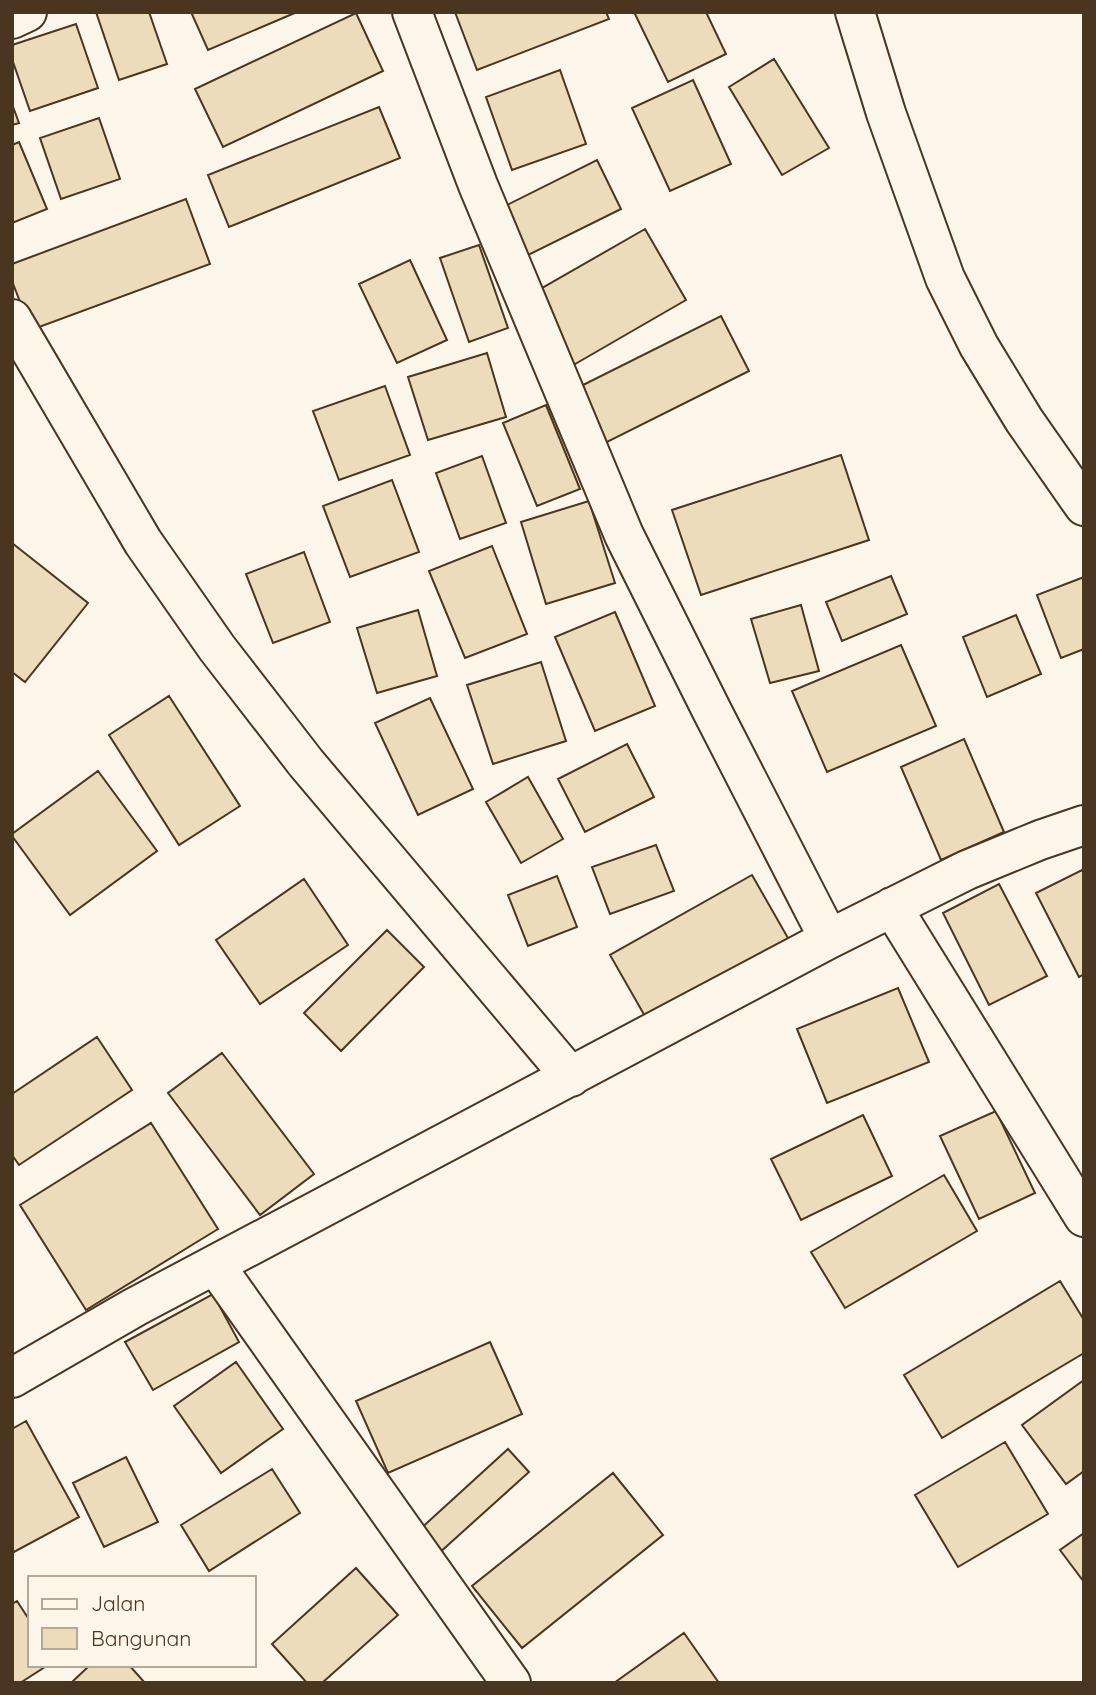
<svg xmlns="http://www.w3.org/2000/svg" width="1096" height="1695" viewBox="0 0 1096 1695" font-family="Quicksand,sans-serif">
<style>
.building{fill:#ecdcbc;stroke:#4a3520;stroke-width:2}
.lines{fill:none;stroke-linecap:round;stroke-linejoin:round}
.street-casing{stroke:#4a3520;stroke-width:42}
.street{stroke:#fbf6e9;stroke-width:38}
</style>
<rect width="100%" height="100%" fill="#fbf6e9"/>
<path class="building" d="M96,12h53l18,52 -48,16z
M191,12h106l-89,38z
M455,12h151l3,7 -132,51z
M634,12h72l20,42 -58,28z
M356,13l27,58 -160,76 -28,-58z
M76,24l22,64 -68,23 -18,-52v-14z
M774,59l55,89 -47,27 -53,-88z
M560,70l26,74 -74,26 -26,-73z
M693,80l38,84 -61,27 -38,-83z
M12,104l7,19 -7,2z
M379,107l21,51 -171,69 -21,-52z
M99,118l21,61 -59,20 -21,-61z
M19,142l28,67 -35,14v-78z
M597,160l24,49 -105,52 -25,-48z
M186,199l24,65 -179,66 -19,-49v-17z
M645,229l41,71 -116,67 -40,-72z
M479,245l29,83 -39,14 -29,-84z
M410,260l37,80 -50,23 -38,-79z
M721,316l28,55 -152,76 -28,-55z
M487,353l19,64 -78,23 -20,-63z
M385,386l25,69 -71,25 -26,-69z
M546,405l34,84 -43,17 -34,-83z
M841,455l28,85 -168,55 -29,-85z
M482,456l24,67 -46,16 -24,-66z
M392,480l27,72 -69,25 -27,-71z
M589,501l26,82 -69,21 -25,-82z
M12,543l76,60 -63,79 -13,-10z
M492,546l35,88 -62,24 -36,-87z
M304,552l26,70 -57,21 -27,-69z
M891,576l16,38 -65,27 -16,-39z
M1084,577v72l-23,9 -24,-63z
M801,605l18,66 -49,12 -19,-64z
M418,610l19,66 -60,17 -20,-65z
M615,612l40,94 -60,25 -40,-94z
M1016,615l25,59 -54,23 -24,-60z
M901,645l35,81 -109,46 -35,-81z
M541,662l25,79 -73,23 -26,-79z
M169,696l71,110 -61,39 -70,-110z
M430,698l43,91 -55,26 -43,-92z
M964,739l40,93 -63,28 -40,-93z
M627,744l27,53 -69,35 -27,-53z
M98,771l59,80 -87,64 -58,-79v-2z
M528,777l35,62 -42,24 -35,-61z
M656,845l18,46 -64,23 -18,-47z
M1082,870l2,4v100l-5,3 -43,-84z
M752,875l40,70 -142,80 -40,-70z
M557,876l20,51 -49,19 -20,-51z
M304,879l44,66 -88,59 -44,-64z
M999,884l48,92 -58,29 -46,-92z
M387,930l37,37 -83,84 -37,-38z
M898,988l31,74 -102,41 -30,-74z
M97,1037l35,53 -113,75 -7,-10v-61z
M222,1053l92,121 -54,41 -92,-122z
M996,1111l39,82 -56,26 -39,-83z
M863,1115l29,61 -91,44 -30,-61z
M151,1123l67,106 -132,81 -66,-105z
M944,1175l33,56 -132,77 -34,-56z
M1060,1281l24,39v33l-142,85 -38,-63z
M213,1294l26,48 -86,48 -28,-48z
M490,1342l32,72 -134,59 -32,-72z
M236,1362l47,67 -62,44 -47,-67z
M1084,1380v91l-18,13 -44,-59z
M26,1421l53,96 -67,36v-124z
M1005,1442l43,72 -90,53 -43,-72z
M508,1449l21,23 -91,82 -21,-22z
M126,1457l32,65 -54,25 -31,-64z
M272,1469l28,44 -91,58 -28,-46z
M613,1473l50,62 -141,113 -50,-62z
M1084,1533v49l-24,-32z
M356,1568l42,47 -76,68h-15l-35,-39z
M17,1601l13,20v44h18l-28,18h-8v-79z
M684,1633l35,50h-105z
M90,1665h39l16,18h-74z"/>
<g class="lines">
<defs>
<path id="street" d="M412,12l66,173 146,350 88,176 117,228
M855,12l31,101 59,165 34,68 45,74 60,86
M12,19l15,-7
M12,319l131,223 74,106 89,115 265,314
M892,907l192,310
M215,1265l296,418
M12,1378l123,-71 694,-368 138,-69 73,-30 44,-15"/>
</defs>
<use href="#street" class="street-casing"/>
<use href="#street" class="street"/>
</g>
<rect width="1096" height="1695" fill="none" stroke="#4a3520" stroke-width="28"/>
<rect x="28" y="1576" width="228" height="91" fill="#fbf6e9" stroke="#b4a999" stroke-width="2"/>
<rect x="42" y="1599" width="35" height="10" fill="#fbf6e9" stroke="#b4a999" stroke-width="2"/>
<text x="91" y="1611" font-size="21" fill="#4a3520">Jalan</text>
<rect x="42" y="1628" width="35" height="21" fill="#ecdcbc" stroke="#b4a999" stroke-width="2"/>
<text x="91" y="1646" font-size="21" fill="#4a3520">Bangunan</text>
</svg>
